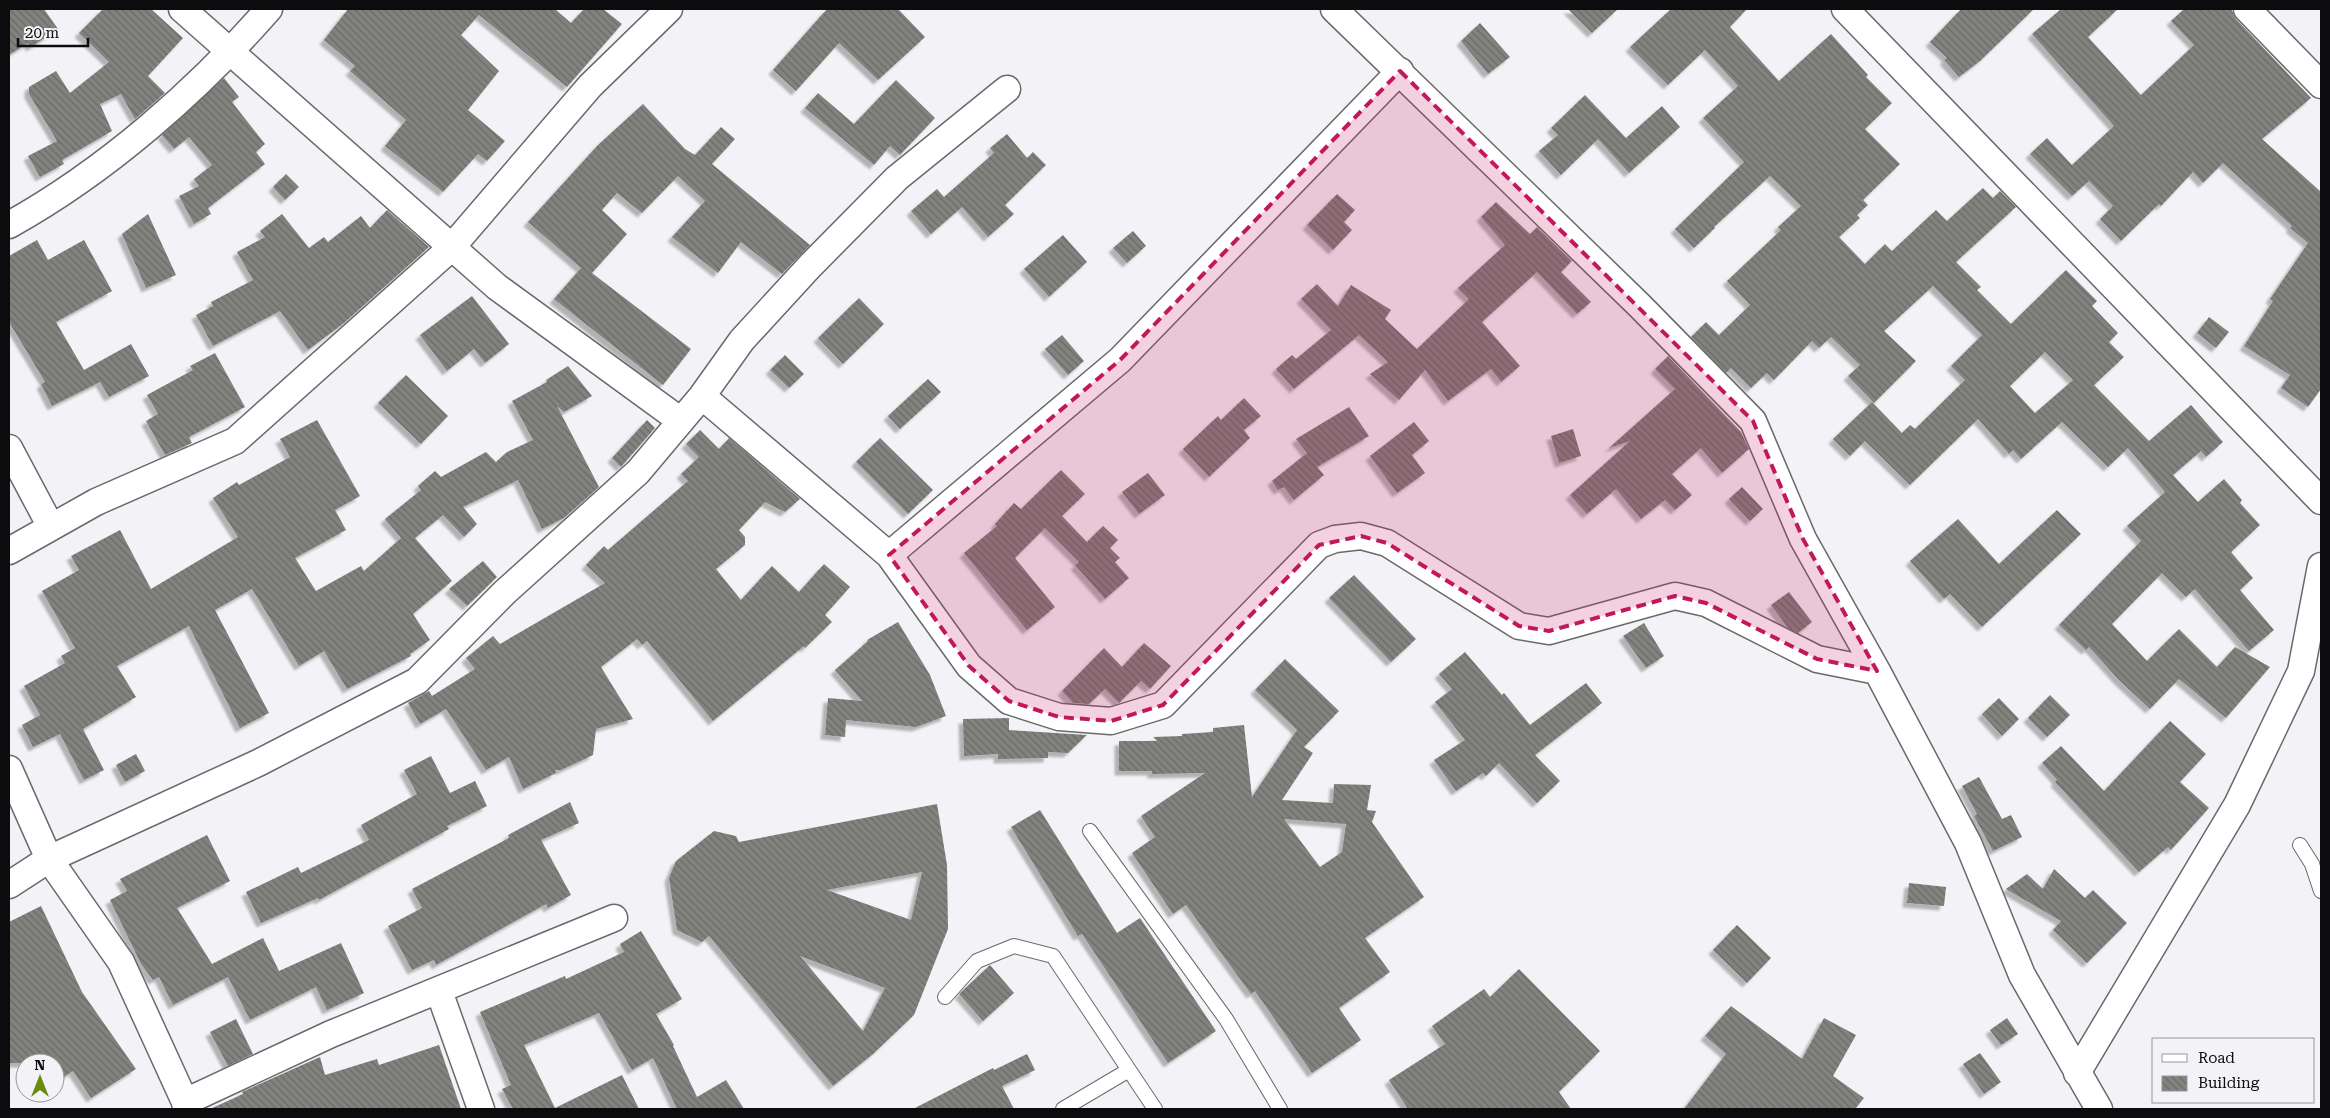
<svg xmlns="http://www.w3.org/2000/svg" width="2330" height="1118" viewBox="0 0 2330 1118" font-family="'Roboto Serif',serif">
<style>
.building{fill:url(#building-back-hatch);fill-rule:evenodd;filter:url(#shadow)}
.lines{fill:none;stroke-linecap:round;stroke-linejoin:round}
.lane-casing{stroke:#68696c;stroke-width:16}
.street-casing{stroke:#68696c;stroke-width:29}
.lane{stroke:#fff;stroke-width:14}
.street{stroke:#fff;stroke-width:26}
.marked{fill:#c2185b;fill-opacity:0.2;stroke:#c2185b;stroke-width:4;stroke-dasharray:10 6;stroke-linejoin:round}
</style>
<defs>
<pattern id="building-back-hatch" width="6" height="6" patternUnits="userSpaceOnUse" patternTransform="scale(1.25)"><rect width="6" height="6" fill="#82837f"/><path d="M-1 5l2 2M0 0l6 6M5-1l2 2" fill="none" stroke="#696a66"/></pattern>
<filter id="shadow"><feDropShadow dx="-4.5" dy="4.5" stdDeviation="1" flood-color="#0004"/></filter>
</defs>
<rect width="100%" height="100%" fill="#f3f3f7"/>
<path class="building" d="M9,9h35l14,20 -27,18 -3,-4 -19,12z
M103,9h48l32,29 -35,38 17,17 -30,26 -14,-25 -21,10 12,27 -50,29 2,4 -24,13 -12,-21 29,-15 -28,-47v-7l27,-16 14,22 39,-31 -30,-29z
M348,9h207l16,14 13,-14h19l19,15 -55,63 -88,-72 -18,20 38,36 -31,39 37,31 -18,20 -9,-7 -35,38 -58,-46 21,-26 -56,-49 5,-5 -31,-26z
M827,9h71l27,28 -47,43 -39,-37 -43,48 -23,-21z
M1568,9h50l-26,24z
M1671,9h76l-17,18 49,54 52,-47 37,41 -2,2 26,26 -27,26 35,35 -37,36 5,5 -11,10 3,3 -21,19 26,27 20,-20 7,7 44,-41 11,11 36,-33 10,10 7,-7 16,16 -60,55 25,25 -4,3 34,34 55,-54 31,31 -5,5 26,27 -9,9 15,15 -30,28 55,56 42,-36 32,37 -17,15 -5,-6 -28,24 25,27 26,-23 18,21 -2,3 20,22 -29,27 22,26 -13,12 34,40 -25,21 -54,-62 -9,8 -24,-24 -50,51 35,37 32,-32 38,38 18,-20 35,20 -44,51 -47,-39 -29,30 -31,-29 -30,-33 -3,3 -27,-25 82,-84 -14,-15 38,-34 -37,-44 -20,19 -46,-45 -41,37 -8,-9 -4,4 -31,-35 -68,66 -45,-44 -15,15 -17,-17 39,-37 30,31 8,-8 5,4 50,-49 -14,-14 31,-31 -49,-49 -49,45 32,30 -42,42 -26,-27 12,-11 -29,-28 -12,11 -7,-7 -38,39 -7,-7 -16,15 -20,-20 -5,5 -35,-36 15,-15 13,13 31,-30 -23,-24 54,-51 -3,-3 23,-21 -31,-30 -56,51 1,1 -21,20 -19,-19 69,-67 -41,-44 35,-32 -33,-36 -37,35 -38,-38zM2045,352l28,28 -38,33 -25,-27z
M1961,9h73l-54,52 -21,16 -15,-17 3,-2 -17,-16z
M2061,9h57l-30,28 53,58 53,-50 -23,-24 13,-12h47l5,10 75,79 -49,41 59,53v197l-13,18 -27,-19 9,-13 -46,-29 29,-45 -3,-2 38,-56 -18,-15 2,-2 -69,-63 -20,20 -10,-11 -32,34 -2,-2 -38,37 -21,-22 13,-13 -24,-25 -17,15 -42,-42 17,-16 25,27 42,-39 -82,-92z
M1480,23l30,34 -22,17 -27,-33z
M224,78l15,19 -7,5 33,42 -9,8 9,12 -57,44 3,6 -17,10 -15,-28 20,-10 -5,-7 18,-14 -23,-28 -15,12 -12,-14z
M896,80l39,38 -35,37 -10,-9 -16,19 -69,-57 13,-15 36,31z
M1585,95l41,43 36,-32 18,21 -51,46 -31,-34 -37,36 -22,-24 19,-16 -7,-7z
M643,104l42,45 10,6 26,-28 14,12 -23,25 98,81 -28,29 -41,-32 -23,31 -46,-36 33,-36 -27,-25 -36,37 -25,-20 -15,17 25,24 -35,39 99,76 -28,36 -109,-86 27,-31 -53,-46 70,-77z
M1007,134l20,24 6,-6 13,13 -41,40 9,9 -26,23 -26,-30 -31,27 -20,-23 26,-22 7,8 50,-44 -4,-5z
M286,174l13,13 -14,13 -12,-13z
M1337,194l18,16 -11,12 8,8 -19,20 -26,-25z
M1496,202l34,32 7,-7 35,34 -11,11 30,30 -14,12 -40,-42 -55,50 38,44 -19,16 -10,-13 -43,32 -23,-31 -26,30 -29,-26 18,-12 -29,-27 -65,54 -18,-20 16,-14 4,4 35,-29 -30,-31 16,-15 21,22 13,-21 40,25 -6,9 32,30 52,-50 -11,-11 47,-43 -24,-28z
M387,210l42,37 -85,76 -36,27 -28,-39 -67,35 -17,-31 17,-9 -2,-4 42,-22 -16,-28 28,-15 -5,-6 22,-17 27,34 15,-11 4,5 33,-26 9,12z
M148,214l28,61 -30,13 -24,-54z
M1133,231l13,15 -19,17 -14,-15z
M1063,235l24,27 -38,35 -25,-28z
M37,240l11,20 36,-20 28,51 -56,31 28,48 47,-26 18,32 -40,21 -9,-15 -48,24 -11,-22 4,-2 -36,-60v-66z
M472,296l37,48 -24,19 -11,-14 -27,22 -27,-36z
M859,298l25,26 -41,40 -25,-26z
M2209,317l20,15 -13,16 -19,-15z
M1062,335l22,26 -16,14 -23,-26z
M215,353l30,54 -56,30 3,6 -27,12 -19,-34 12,-7 -11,-19 46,-25 -3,-4z
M785,355l19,19 -15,14 -19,-18z
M1668,356l73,76 8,17 -27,24 -21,-25 -29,26 20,21 -17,15 -10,-10 -24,19 -25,-30 -29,25 -17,-19 60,-54 -21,7 66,-59 -20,-20z
M568,366l24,30 -28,16 -7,-6 42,81 -35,31 -22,11 -24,-49 -55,27 14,17 -13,13 -21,-22 -28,23 37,43 -39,33 17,26 -20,14 1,2 -64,33 -23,-38 -25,15 -47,-77 -37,21 54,103 -29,15 -51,-102 -72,40 19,31 -53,32 21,41 -20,10 -24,-46 -27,13 -11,-22 18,-10 -16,-29 41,-23 -4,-7 14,-8 -33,-57 37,-21 -8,-14 49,-26 31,59 87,-52 -25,-39 24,-16 2,3 51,-28 -10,-18 37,-19 43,76 -25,14 11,20 -51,28 21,33 45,-25 3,5 37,-33 -16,-19 36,-29 -3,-4 17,-15 6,6 45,-25 10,10 11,-10 26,-12 -21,-39 35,-19 -1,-2z
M406,375l42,41 -27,28 -43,-41z
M928,379l13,13 -41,37 -12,-13z
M1244,398l17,18 -17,14 6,8 -41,39 -26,-28 35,-33 3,4z
M1349,407l20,29 -52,31 7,8 -30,25 -10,-13 -6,3 -6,-9 35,-28 -11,-14z
M647,420l8,8 -34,39 -9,-9z
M1414,422l15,19 -17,14 13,18 -28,20 -27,-37z
M1573,429l8,27 -22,7 -8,-27z
M700,430l19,19 10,-11 71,61 -15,13 -20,-10 -26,28 6,7v8l-29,24 25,31 31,-34 27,26 25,-28 26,23 -25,28 7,7 -27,26 -1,-2 -91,75 -66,-80 -5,4 -5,-6 -36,28 32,52 -37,10 -3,26 -32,15h-6l1,3 -33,16 -14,-32 -23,13 -40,-61 -26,15 -12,-21 21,-12 3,5 43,-27 -9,-11 27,-22 7,8 105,-61 -19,-18 18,-19 4,4 80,-69 -7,-7 18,-17 -13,-13z
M880,438l53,52 -25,24 -52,-52z
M1061,470l24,24 -23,22 25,26 16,-16 15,14 -8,8 10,10 -5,4 14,16 -24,21 -30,-34 4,-3 -34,-34 -30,30 40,49 -28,23 -63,-77 33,-27 -2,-2 19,-21 7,6z
M1148,473l17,22 -26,19 -17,-22z
M1742,487l21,22 -13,12 -21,-22z
M2057,510l24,24 -99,93 -32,-33 -6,5 -34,-38 48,-42 41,45z
M483,561l14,16 -30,29 -18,-17z
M1354,575l62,64 -25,23 -62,-64z
M1789,592l23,30 -14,11 -10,-5 -17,-23z
M898,622l32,53 16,41 -30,11 -70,-7 -1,17 -20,-2 3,-37 34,3 -27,-31 33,-29 -1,-1z
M1644,623l20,33 -18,12 -23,-32z
M1144,643l27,23 -21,23 -9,-8 -22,22 -14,-14 -16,15 -16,-1 -11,-12 42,-43 18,19z
M1465,652l37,43 2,-2 26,32 56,-42 16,20 -67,52 25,26 -23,22 -38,-40 -13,13 -3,-3 -27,18 -22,-31 31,-20 -30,-38 17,-13 -13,-15z
M1285,659l54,52 -35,36 9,6 -31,47 51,3 1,-19 37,1 -4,25 9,1 -4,11 52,75 -59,41 25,34 -51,36 22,32 -49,33 -57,-82 -4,3 -65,-89 -13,9 -41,-61 23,-16 -14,-21 64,-43 -53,1v-3h-33v-30h38l-4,-4 29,-1v-2l31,-2v-4l31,-3 8,72 45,-67 -42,-40zM1284,819l62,5 -4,28 -22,15z
M2050,695l20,20 -23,22 -19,-19z
M1999,698l20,21 -17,17 -20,-22z
M1009,718v12l78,5 -19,18 -20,-1v6l-50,1v-5l-34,2 -1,-37z
M2170,721l36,33 -26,28 29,26 -38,42 -3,-3 -29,25 -84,-90 2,-2 -15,-17 19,-17 43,45z
M136,754l9,17 -20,11 -9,-17z
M431,756l19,37 25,-12 12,25 -40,20 2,3 -130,71 -1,-2 -57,25 -15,-31 52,-25 3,6 68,-33 -8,-15 56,-31 -13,-24z
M1979,777l23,42 9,-4 11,22 -29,14 -19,-35 3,-2 -15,-28z
M570,802l9,21 -38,17 30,55 -23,13 -2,-4 -110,61 -2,-5 -22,10 -24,-44 34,-18 -10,-19 97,-51 -1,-3z
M937,804l10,61 1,64 -34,86 -41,39 -40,32 -124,-150 -7,6 -25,-12 -8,-52 7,-17 38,-30 22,5 3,6zM922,872l-11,48 -84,-30zM800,956l85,32 -22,43z
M1040,810l77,123 23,-15 76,113 -48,32 -86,-129 -4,2 -67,-109z
M207,835l23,46 -53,27 35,56 51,-26 16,33 62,-28 23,50 -37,17 -11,-23 -66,33 -22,-43 -55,28 -14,-28 -6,3 -12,-16 -31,-64 17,-9 -7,-12z
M2054,869l31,29 8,-8 34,33 -40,40 -34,-33 8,-9 -55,-32 21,-15 16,15z
M1909,883l37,4 -2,19 -37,-3z
M41,906l41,86 54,77 -45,29 -18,-27 -14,9 -4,-6v-11h-8l-5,-8 -11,8h-22v-141z
M1737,925l34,33 -24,25 -34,-33z
M641,931l41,68 -26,15 18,31 -1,1 24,51 29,-17 18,29h-67l-24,-51 -21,12 -33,-57 -75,32 31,63 67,-33 17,34h-126l-11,-20 9,-4 -31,-73 85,-36 1,3 58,-27 -4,-8z
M990,965l24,28 -31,28 -24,-27z
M1519,969l81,82 -41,41 12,17h-163l-19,-29 56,-36 -13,-18 52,-37 6,8z
M1731,1006l71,53 22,-41 32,17 -23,41 31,22 -9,11h-171l42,-55 -21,-18z
M2007,1018l11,16 -17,11 -11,-15z
M236,1019l17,35 -25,12 -18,-34z
M439,1045l22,64h-251l33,-15 -1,-2 78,-35 5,18 52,-16 2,6z
M1980,1053l21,29 -17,12 -21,-30z
M1027,1054l8,16 -33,16 12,23h-101l80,-41 1,2z"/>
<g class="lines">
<defs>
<path id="lane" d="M1090,831l136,188 54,90
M2300,845l12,19 9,27
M945,997l32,-36 37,-15 39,10 102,153
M1063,1109l66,-39"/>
<path id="street" d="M182,9l315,278 184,134
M1334,9l306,297 113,115 50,118 74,132 91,172 54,132 77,134
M1845,9l476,492
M2247,9l74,76
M9,225c97,-54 187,-133 260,-216
M702,396l187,159 80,111 40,35 50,16 52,4 52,-16 156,-160 16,-6 26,-3 26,7 132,83 30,5 126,-35 31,7 111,56 60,12
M9,448l42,79
M9,551l87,-49 139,-61 216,-193 139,-162 79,-77
M889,555l231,-195 280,-289
M9,769l40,90 -40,26
M439,991l42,118
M2077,1073l160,-268 64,-134 20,-105
M185,1102l146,-68 283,-116
M186,1109l-1,-7 -64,-140 -72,-103 209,-96 159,-82 88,-89 133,-120 64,-76 40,-56 68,-74 87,-88 110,-89"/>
</defs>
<use href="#lane" class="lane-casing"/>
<use href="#street" class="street-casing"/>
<use href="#lane" class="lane"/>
<use href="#street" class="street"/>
</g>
<path class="marked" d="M1400,71l353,350 50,118 74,132 -60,-12 -111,-56 -31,-7 -126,35 -30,-5 -132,-83 -26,-7 -42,9 -156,160 -52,16 -52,-4 -50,-16 -40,-35 -80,-111 231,-195z"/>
<rect width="2330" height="1118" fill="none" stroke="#0c0c0e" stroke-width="20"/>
<rect x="2152" y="1038" width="162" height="65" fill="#f3f3f7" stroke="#97979a"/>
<rect x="2162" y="1054" width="25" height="8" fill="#ffffff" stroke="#97979a"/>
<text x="2198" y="1063" font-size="15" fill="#0c0c0e">Road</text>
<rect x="2162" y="1076" width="25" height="15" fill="url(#building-back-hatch)" stroke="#97979a"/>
<text x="2198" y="1088" font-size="15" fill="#0c0c0e">Building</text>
<g transform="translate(40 1078)"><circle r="24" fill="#f3f3f7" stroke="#97979a"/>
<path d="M0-4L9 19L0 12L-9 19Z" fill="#6b8b0c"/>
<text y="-8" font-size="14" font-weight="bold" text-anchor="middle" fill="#0c0c0e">N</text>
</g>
<path d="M18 38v8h70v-8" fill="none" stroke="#0c0c0e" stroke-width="2.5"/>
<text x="25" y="38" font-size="15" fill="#0c0c0e" stroke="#f3f3f7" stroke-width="4" paint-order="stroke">20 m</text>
</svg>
